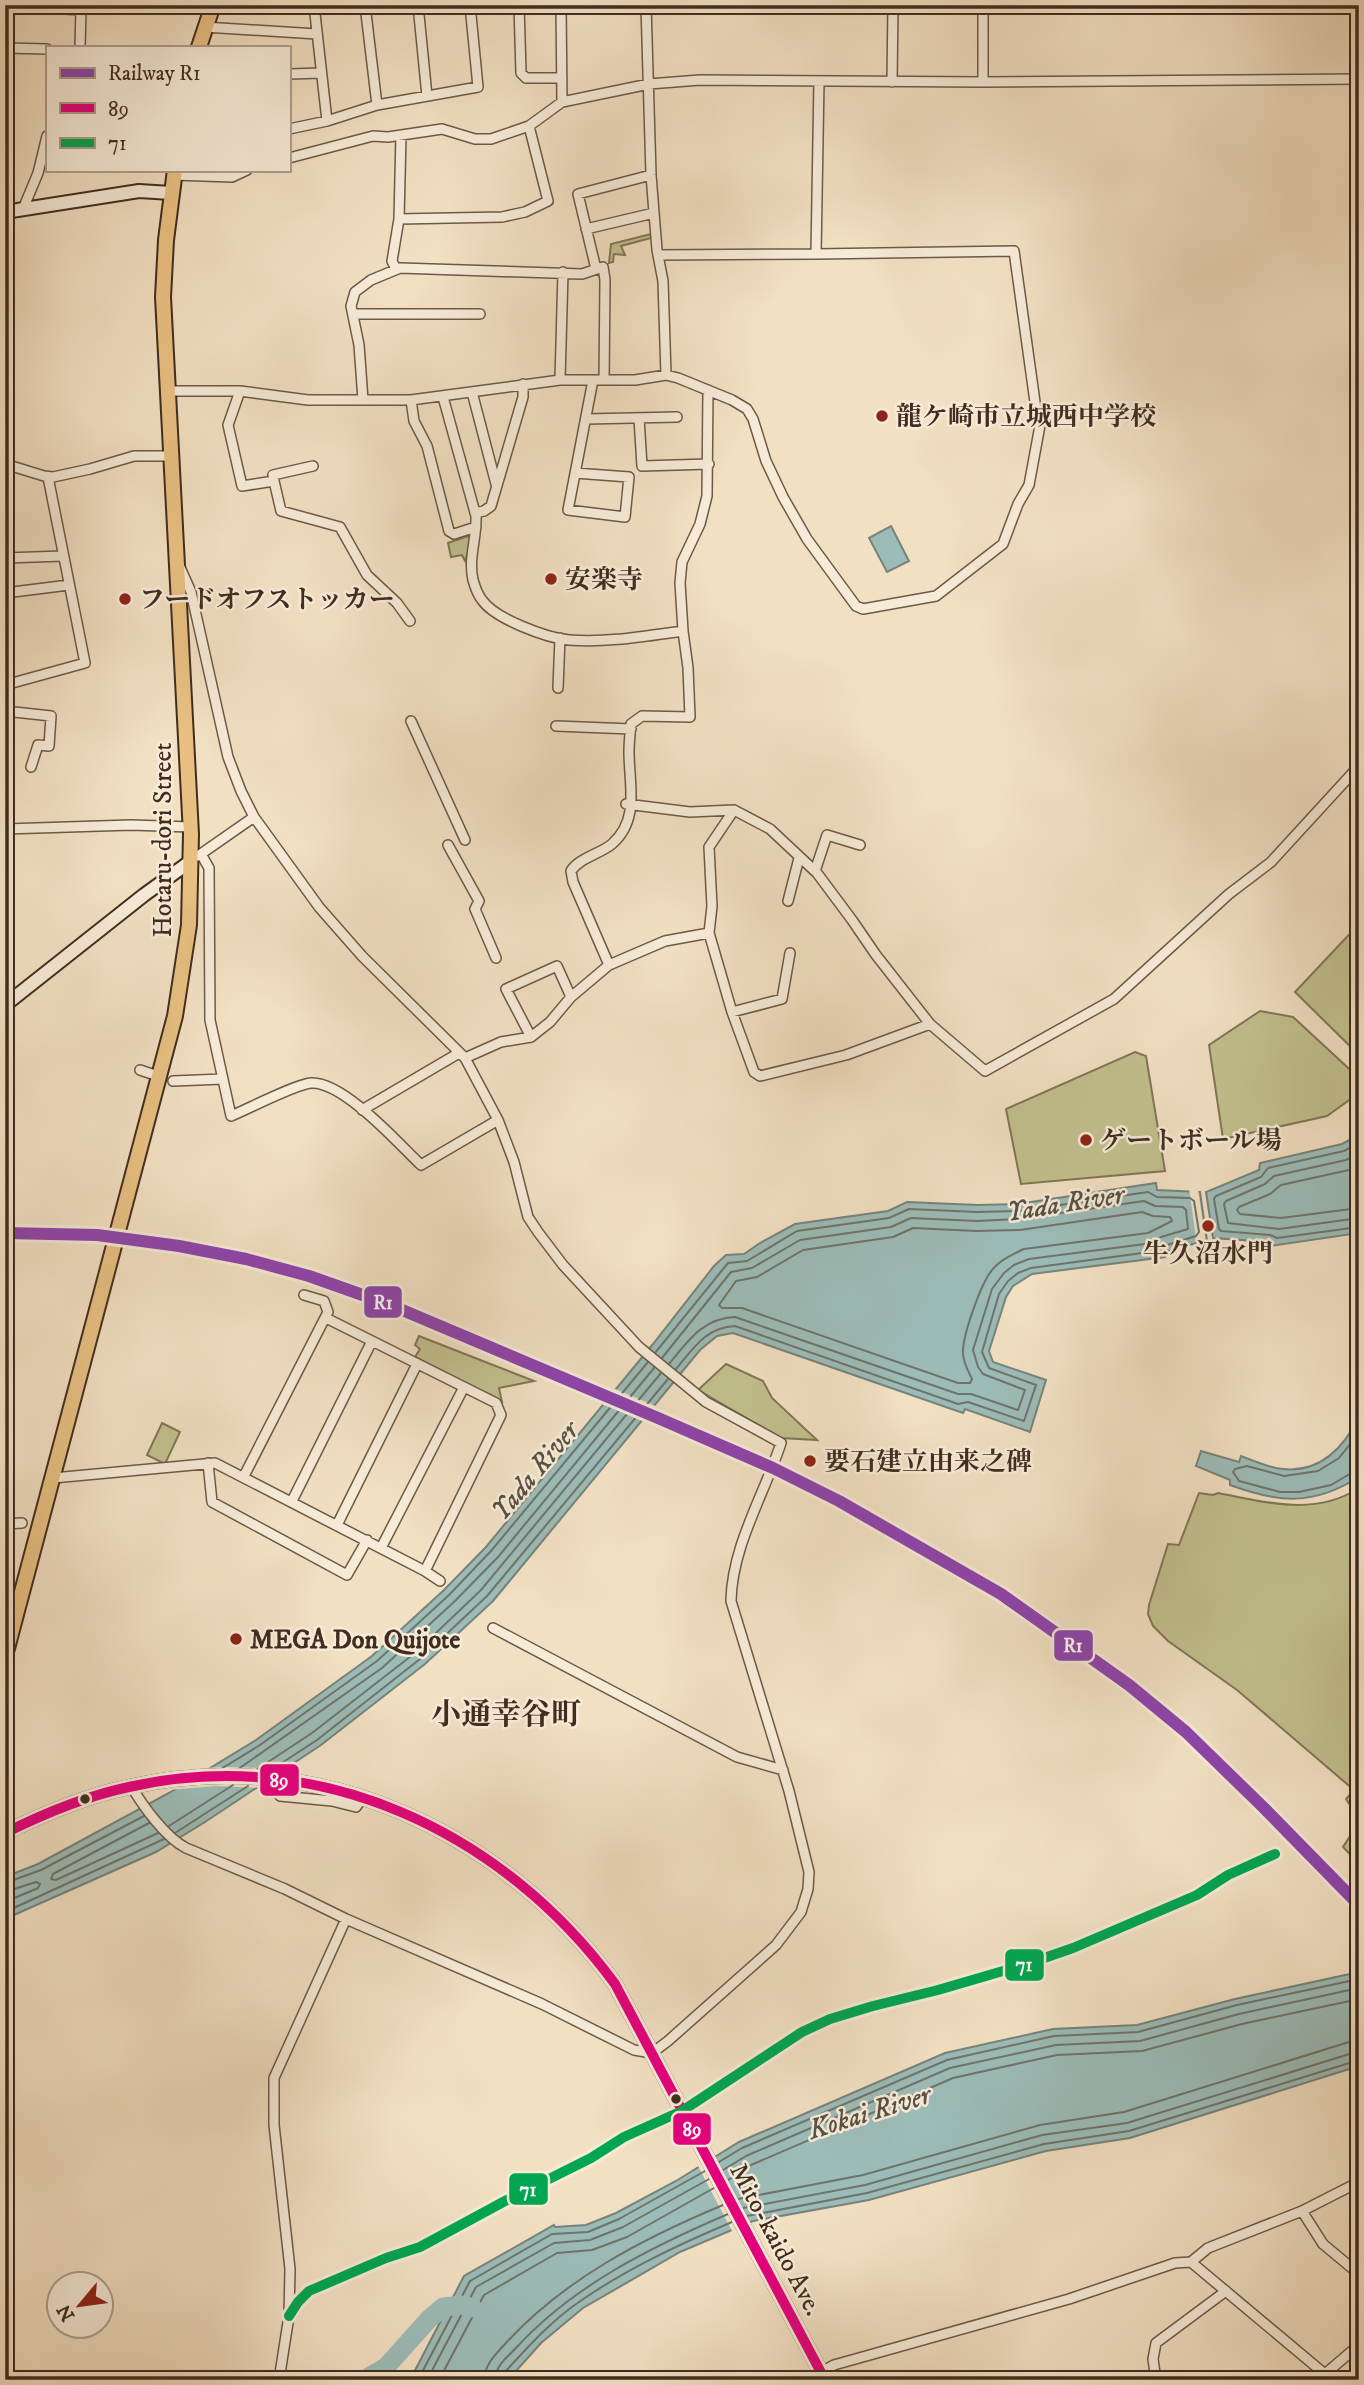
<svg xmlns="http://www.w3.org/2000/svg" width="1364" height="2385" viewBox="0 0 1364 2385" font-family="'IM FELL DW Pica','Noto Serif JP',serif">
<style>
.green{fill:#c2c08e;stroke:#817656;stroke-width:2}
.water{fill:#9cbcb8;stroke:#77837b;stroke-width:2}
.pier{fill:#f2e0c3}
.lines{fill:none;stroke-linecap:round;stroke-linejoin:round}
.shore{stroke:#6e746c;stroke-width:2}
.river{stroke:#9cbcb8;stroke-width:19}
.street-casing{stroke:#6c5a48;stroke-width:12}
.secondary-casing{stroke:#402d1f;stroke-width:16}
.primary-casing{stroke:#402d1f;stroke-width:18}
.street{stroke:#f7ebd8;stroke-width:9}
.secondary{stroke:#f7ebd8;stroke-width:12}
.primary{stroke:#e9c082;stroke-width:14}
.bus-1-casing{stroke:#f7ebd8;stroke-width:16}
.bus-2-casing{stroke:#f7ebd8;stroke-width:16}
.bus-1{stroke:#e5007d;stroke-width:10}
.bus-2{stroke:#00a651;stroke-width:10}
.rail-1-casing{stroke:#f7ebd8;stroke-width:18}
.rail-1{stroke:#8e44ad;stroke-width:12}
.poi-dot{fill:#8f2418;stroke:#f7ebd8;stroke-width:2.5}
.bus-dot{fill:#402d1f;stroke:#f7ebd8;stroke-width:2.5}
.labels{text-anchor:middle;stroke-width:5;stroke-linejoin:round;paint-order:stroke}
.poi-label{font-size:26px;font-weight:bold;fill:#402d1f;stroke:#f7ebd8;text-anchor:start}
.street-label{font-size:26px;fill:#402d1f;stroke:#f7ebd8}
.water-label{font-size:28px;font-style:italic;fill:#575145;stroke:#f7ebd8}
.quarter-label{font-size:30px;font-weight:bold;fill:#402d1f;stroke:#f7ebd8}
.line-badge{stroke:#f7ebd8;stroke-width:2.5}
.badge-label{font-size:19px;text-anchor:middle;font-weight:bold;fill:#fff}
</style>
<rect width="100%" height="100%" fill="#f2e0c3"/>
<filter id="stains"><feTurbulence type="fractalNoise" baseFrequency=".00286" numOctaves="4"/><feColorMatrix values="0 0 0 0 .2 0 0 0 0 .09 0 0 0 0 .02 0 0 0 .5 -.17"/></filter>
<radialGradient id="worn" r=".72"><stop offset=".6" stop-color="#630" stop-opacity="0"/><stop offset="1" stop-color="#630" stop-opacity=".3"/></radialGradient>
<path class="green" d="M651,234v4l-30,8 4,9 -11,-1 -1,8 -4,1 2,-19z
M468,536l4,4 -7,21 -3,-6 -11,2 -3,-14z
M1359,924v131l-64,-63z
M1260,1011l33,6 66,61v15l-32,23 -104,23 -14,-94z
M1135,1052l11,4 19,115 -144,13 -15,-75z
M419,1336l115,45 -35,7 3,14 -87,-45 5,-8 -5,-4z
M726,1364l37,17 9,17 45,42 -36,-2 -83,-48z
M162,1423l18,9 -15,32 -18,-9z
M1359,1488v376l-16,-17c15,-23 19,-25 3,-48l8,-9 -117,-100 -69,-49 -15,-15 -5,-12 1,-9 19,-61 11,1 20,-52 14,2 5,-2c48,9 96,24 141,-5z"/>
<path class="water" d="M891,526l18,35 -22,11 -18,-34z
M1359,1135v98l-88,13 -1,-4 -57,-4 -7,-46 53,-22 1,-7 82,-19z
M1156,1183l1,7 43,2 7,48 -41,12 -1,5 -133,17 -19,12 -7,11 -17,54 4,11 53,18 -16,52 -65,-23 -2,4 -230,-80 -16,3 -17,14 -207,251 -68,63 -104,81 -116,77 -49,30 -151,67v-42l33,-13 131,-71 87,-53 116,-84 72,-66 42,-43 167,-203 61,-78 12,-11 18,-1 16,-11 35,-19 93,-13 19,-9 71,3 40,-1z
M1359,1416v61c-46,29 -80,26 -129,8v-5l-34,-14 5,-15 38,11 2,-6c13,5 28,12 42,13 37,4 62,-22 76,-53z
M1359,1972v94l-229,72 -84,13 -177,49 -116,21 -73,31 -97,56 -42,35 -33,37h-98l54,-104 90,-51 1,2 31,-2 30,-12 60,-32 63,-39 206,-89 108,-24 84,-4 98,-26z"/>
<path class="pier" d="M1189,1188l9,1 8,55 -9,2z
M613,1388l45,19 -10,12 -45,-19z
M224,1767l47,1 18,3 -25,17 -48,-2 -48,4 36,-22z
M700,2161l37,70 -4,2 -36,-69z"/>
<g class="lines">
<path class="shore" d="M1359,1143l-15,8 -76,17 -7,9 -45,19 -2,3 5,30 2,2 49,4 7,3 82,-11
M1359,1153l-13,7 -72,16 -9,8 -39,17 -2,3 4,19 51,6 80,-11
M1359,1165l-10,5 -68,15 -11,9 -31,13 -2,3 3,4 41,4 78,-10
M1142,1212l11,4 17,1 2,4 -24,12 -124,16c-11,5 -24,11 -32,21 -11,13 -30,67 -29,83 0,9 5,18 9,26l-2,4h-12l-216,-75h-20l-3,-3 17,-24 21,-4 46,-27 90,-13 20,-9 64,3 43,-1z
M655,1353l73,-90 19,-2 50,-30 92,-13 20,-9 68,3 42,-1 129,-19 9,5 33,1 4,3 5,31 -3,4 -32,10 -7,5 -126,17 -13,5 -10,8 -9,13 -17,58 7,16 47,17 -12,36 -56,-19 -10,2 -223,-78c-29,1 -42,23 -59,43
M662,1358l69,-86 21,-4 48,-28 91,-13 20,-9 66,3 42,-2 125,-18 11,5 28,1 3,3 2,19 -27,8 -8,6 -124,16 -15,6 -10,8 -12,16 -19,61 5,17 5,7 42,16 -7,20 -47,-16h-13l-223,-77c-32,1 -47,24 -66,47
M1359,1433l-20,25 -21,13 -34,5 -37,-10 -12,3 -2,3 6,9 41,11h19l32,-7 22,-13 6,-1
M221,1769l39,-24 117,-84 72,-66 42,-44 157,-189
M237,1770l145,-102 73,-67 43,-44 156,-189
M256,1770l56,-37 103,-80 66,-63 180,-217
M271,1770l46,-30 103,-81 67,-63 181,-217
M149,1823l-96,51 -2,5 5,1 102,-47
M169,1826l64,-41
M175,1833l73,-47
M5,1883l36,-13 103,-54
M5,1892l31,-10 4,2 -2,4 -33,14
M5,1912l159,-73
M719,2162l23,-14 205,-88 107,-24 84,-4 99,-27 122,-26
M723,2170l23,-14 204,-88 106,-23 84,-4 99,-27 120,-26
M728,2180l23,-15 202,-87 104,-23 85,-4 100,-27 117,-25
M738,2199l125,-24 177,-50 84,-13 225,-70 10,-1
M743,2208l122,-23 177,-50 85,-12 232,-72
M747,2216l120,-23 177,-49 85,-13 230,-71
M418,2380l52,-99 82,-47 36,-2 31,-13 86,-48
M427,2380l49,-93 78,-44 36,-3 33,-13 86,-48
M439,2380l45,-85 73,-42 35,-3 35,-13 87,-49
M484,2380c1,-16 11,-25 21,-36 59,-65 139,-106 218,-139
M495,2380c0,-13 11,-22 20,-31 57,-63 136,-102 213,-135
M504,2380l1,-8c23,-25 46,-51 74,-70 47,-33 101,-58 153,-80"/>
<path class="river" d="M364,2380l22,-13 43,-48 14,-12 19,-2 11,3"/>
<defs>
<path id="street" d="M314,5l13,116
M365,5l12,100
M418,5l9,91
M519,5l2,68 5,5h36
M646,5l5,170 6,75 6,31 3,94
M983,5v77
M5,9l29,-2 47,3 -1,37
M204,27l113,7
M5,48l42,1
M289,74l32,-1
M892,82l1,-77
M562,102l87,-18 51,-4 283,2 376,-3
M289,129l38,-8 50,-16 101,-18 -8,-82
M289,158l84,-22 15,1 54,-8 33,10h16l38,-13 33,-24 -1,-97
M174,175l58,2 15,-7
M23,209l15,-36 9,-37
M399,219l103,-2 23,-5 23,-11 -19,-75
M586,229l68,-16
M658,255l158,-1 3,-173
M396,269l-4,-8 7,-42 2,-84
M596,269l-18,-75 73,-19
M353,314h127
M560,380l3,-108
M169,391h71l68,9h103l149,-20h75l31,-5 12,3 54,22 15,9 6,10 13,42 17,36 24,42 49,67 7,3 73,-13 67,-52 15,-40 11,-19 12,-65 -5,-11 -22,-158 -198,3
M240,391l-12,34 14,61 32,-5 7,30 59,16 27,48 30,28 13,18
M472,392l24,92
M443,397l33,119c1,22 -8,42 -3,64 2,7 5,15 9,20 13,19 65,38 87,40 37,3 77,-4 114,-9
M363,400l-4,-55 -8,-39 4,-14 16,-12 29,-12 182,6 21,-7 2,13 -1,100
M411,400l3,21 13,25 22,85 5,3 22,-7
M639,418l3,48 67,-2
M586,419l91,-2
M5,464l39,12 9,1 37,-8 44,-13h39
M575,473l54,4 -4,40 -57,-7 25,-130
M274,481l-1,-6 40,-9
M475,513l9,-2 7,-5 32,-109v-13
M5,558l58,-2
M5,593l64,-8
M5,685l80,-22 -37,-186
M558,688l2,-50
M5,711l46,5 -2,30 -11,-1 -7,22
M411,721l54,119
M556,726l75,3
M626,804l64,8 44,-2 36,19 47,44 35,47 24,35 54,69 55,47 129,-72 115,-105 42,-32 88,-96
M734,810l-25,37 3,59 -3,27 23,79 22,60 6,4 86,-21 84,-31
M5,829l126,-4 60,2
M448,845l31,56 -4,8 21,49
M201,854l8,14 1,152 21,96c17,-7 65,-32 80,-33 32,-2 87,60 110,82l77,-45
M198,856l56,-39
M815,871l12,-36 33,10
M788,901l11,-43
M609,965l-36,-83 -2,-11c8,-13 29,-17 41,-27 28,-24 17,-60 17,-92 0,-10 1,-19 2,-28l11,-8 48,1 -2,-49 -5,-37 -3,-48 2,-21 18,-38 7,-28 1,-106
M732,1012l50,-13 8,-46
M531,1037l-25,-48 51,-23 14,31
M465,1058l36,-16 30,-5 19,-15 21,-25 38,-32 56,-24 44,-8
M140,1070l12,4
M173,1081l50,-2
M362,1110l97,-57
M326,1318l170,85 5,12 -76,156
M5,1365l4,2 -4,5
M208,1463l4,39 135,73 20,-35
M244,1476l84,-164 -4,-11 -20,-6
M53,1478l162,-15 210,108 15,10
M292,1501l80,-160
M5,1524l17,-1
M337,1525l80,-161
M381,1548l83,-161
M493,1628l244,129 46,13
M131,1786c12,20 34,51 55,62l99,41 61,30 196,85 92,46 18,3 16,-12 108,-96 25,-33 7,-23 1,-17 -20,-81 -58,-190c1,-55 33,-106 50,-158l-75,-41 -67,-55 -76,-82 -25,-33 -10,-15 -14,-55 -16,-42 -33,-62 -103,-102 -43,-49 -65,-90 -13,-26 -13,-34 -37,-165 -12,-27
M280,1796l52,5 24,6 7,-10
M1302,2211l21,33 36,30
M1191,2262l141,118
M289,2316l9,-14 11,-11 77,-33 34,-11 85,-46 86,-43 33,-21 58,-26 120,-79 28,-13 43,-13 65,-16 89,-26 46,-16 124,-53 31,-20 47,-21
M821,2372l13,-7 235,-66 106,-36 16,-1 17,-14 94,-37 57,-29
M1325,2374l34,-29
M260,2380l18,-4
M279,2380l10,-64 1,-47 -16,-144v-47l72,-159
M1156,2380l-3,-21 3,-16 70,-52"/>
<path id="secondary" d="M5,212l134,-21 32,2
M5,1005l139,-110 47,-34
M5,1833c40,-20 81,-37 124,-46 189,-43 374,44 486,197l210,396"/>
<path id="primary" d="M199,47l14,-42
M5,1656l170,-640 14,-91 2,-91 -28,-537 3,-57 9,-70"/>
</defs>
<use href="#street" class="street-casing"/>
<use href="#secondary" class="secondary-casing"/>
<use href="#primary" class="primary-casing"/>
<use href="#street" class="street"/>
<use href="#secondary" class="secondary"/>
<use href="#primary" class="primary"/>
<defs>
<path id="bus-1" d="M5,1833c40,-20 81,-37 124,-46 189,-43 374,44 486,197l210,396"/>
<path id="bus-2" d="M289,2316l9,-14 11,-11 77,-33 34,-11 85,-46 86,-43 33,-21 58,-26 120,-79 28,-13 43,-13 65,-16 89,-26 46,-16 124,-53 31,-20 47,-21"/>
</defs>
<use href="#bus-1" class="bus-1-casing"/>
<use href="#bus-2" class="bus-2-casing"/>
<use href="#bus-1" class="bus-1"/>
<use href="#bus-2" class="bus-2"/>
<defs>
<path id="rail-1" d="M5,1233l92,2 82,11 67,13 63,17 79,28 270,114 115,50 66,33 162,93 128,91 57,47 78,76 95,97"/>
</defs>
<use href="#rail-1" class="rail-1-casing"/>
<use href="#rail-1" class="rail-1"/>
</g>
<g class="poi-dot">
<circle cx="882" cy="416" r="7"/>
<circle cx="551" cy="579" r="7"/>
<circle cx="125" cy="599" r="7"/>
<circle cx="1086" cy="1140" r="7"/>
<circle cx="1208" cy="1226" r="7"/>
<circle cx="810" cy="1461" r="7"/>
<circle cx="236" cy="1639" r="7"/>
</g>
<g class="bus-dot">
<circle cx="85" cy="1799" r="6"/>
<circle cx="676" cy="2099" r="6"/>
</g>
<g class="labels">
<g class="poi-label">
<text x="896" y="425">龍ケ崎市立城西中学校</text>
<text x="565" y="588">安楽寺</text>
<text x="139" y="608">フードオフストッカー</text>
<text x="1100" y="1149">ゲートボール場</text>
<text x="1208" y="1262" text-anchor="middle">牛久沼水門</text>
<text x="824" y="1470">要石建立由来之碑</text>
<text x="250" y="1648">MEGA Don Quijote</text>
</g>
<g class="street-label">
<text transform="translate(162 840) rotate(-90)" y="9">Hotaru-dori Street</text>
<text transform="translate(777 2239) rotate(62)" y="9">Mito-kaido Ave.</text>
</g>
<g class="water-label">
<text transform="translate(1065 1202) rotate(-9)" y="10">Yada River</text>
<text transform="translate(534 1470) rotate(-50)" y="10">Yada River</text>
<text transform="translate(869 2111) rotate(-17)" y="10">Kokai River</text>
</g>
<g class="quarter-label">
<text x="506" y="1724">小通幸谷町</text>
</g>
</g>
<g class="line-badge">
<rect x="363" y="1285" width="40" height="34" rx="7" fill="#8e44ad"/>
<rect x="1053" y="1629" width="41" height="33" rx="7" fill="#8e44ad"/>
<rect x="259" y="1763" width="41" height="34" rx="7" fill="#e5007d"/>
<rect x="1004" y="1948" width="41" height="34" rx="7" fill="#00a651"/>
<rect x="672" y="2112" width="40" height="34" rx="7" fill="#e5007d"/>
<rect x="508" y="2172" width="41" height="34" rx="7" fill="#00a651"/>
</g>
<g class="badge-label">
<text x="383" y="1309">R1</text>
<text x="1073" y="1652">R1</text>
<text x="279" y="1787">89</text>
<text x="1024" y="1971">71</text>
<text x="692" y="2136">89</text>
<text x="528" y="2196">71</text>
</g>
<rect width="1364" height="2385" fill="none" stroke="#f2e0c3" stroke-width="28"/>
<rect x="7" y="7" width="1350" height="2371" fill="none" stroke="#402d1f" stroke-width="3.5"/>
<rect x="14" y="14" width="1336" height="2357" fill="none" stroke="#402d1f" stroke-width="2"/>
<rect x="46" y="46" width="245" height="126" fill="#f7ebd8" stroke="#ae9f8e" stroke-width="2"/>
<rect x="60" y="68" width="35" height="10" fill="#8e44ad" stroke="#ae9f8e" stroke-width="2"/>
<text x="108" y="80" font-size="21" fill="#402d1f">Railway R1</text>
<rect x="60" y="103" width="35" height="10" fill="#e5007d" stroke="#ae9f8e" stroke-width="2"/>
<text x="108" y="116" font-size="21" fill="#402d1f">89</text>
<rect x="60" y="138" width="35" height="10" fill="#00a651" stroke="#ae9f8e" stroke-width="2"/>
<text x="108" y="150" font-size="21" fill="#402d1f">71</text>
<g transform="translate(80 2305) rotate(241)"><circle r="33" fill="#f7ebd8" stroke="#ae9f8e" stroke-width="2"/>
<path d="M0-5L12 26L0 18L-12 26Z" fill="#8f2418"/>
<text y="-10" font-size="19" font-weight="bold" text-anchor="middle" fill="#402d1f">N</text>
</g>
<rect width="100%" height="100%" filter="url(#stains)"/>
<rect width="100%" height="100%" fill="url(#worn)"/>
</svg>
